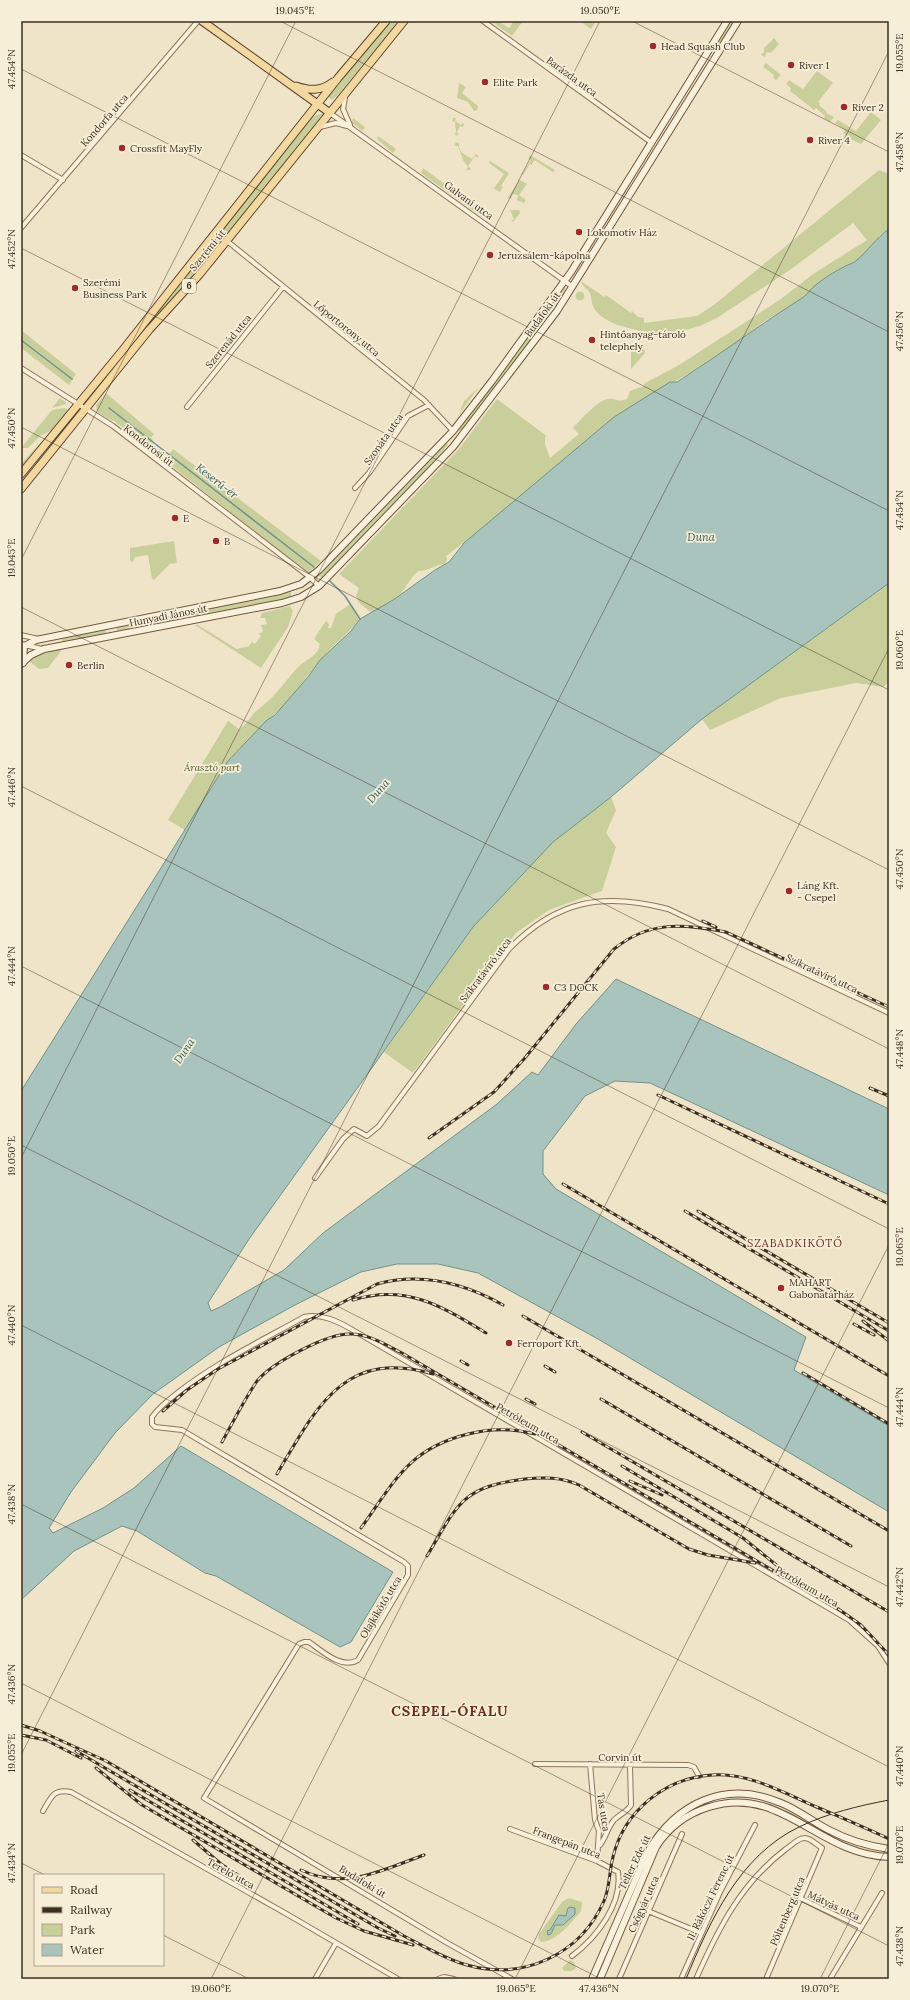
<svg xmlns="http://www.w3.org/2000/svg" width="910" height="2000" viewBox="0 0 910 2000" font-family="Lora,serif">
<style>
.green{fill:#c9cf9b}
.water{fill:#a9c4bc;stroke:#6f938a}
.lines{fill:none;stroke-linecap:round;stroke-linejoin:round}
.stream{stroke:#6f938a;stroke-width:1.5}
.street-casing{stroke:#8d765c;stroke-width:6}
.secondary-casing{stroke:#6f573f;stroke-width:8}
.primary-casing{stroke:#5b4430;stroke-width:9}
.street{stroke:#faf1dc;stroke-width:4}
.secondary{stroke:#faf1dc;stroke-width:6}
.primary{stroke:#f3d9a0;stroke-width:7}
.tram{stroke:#3d2e20;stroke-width:1}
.rail-casing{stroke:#3d2e20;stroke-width:3}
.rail{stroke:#f7eed8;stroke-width:1.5;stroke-dasharray:4.5;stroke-linecap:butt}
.ticks{fill:none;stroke:#3d2e20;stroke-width:1;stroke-opacity:0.45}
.poi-dot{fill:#9e2a2b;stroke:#f7eed8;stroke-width:1.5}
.labels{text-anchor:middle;stroke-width:3.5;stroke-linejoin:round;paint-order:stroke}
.shield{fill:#f7eed8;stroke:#756857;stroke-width:1}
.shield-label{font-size:9px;font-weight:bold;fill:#3d2e20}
.poi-label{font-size:10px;fill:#3d2e20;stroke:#f7eed8;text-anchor:start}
.street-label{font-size:10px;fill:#3d2e20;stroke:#f7eed8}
.park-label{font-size:10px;font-style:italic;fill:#4d5a26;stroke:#f7eed8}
.water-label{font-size:11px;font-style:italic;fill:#2f5d5a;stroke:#f7eed8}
.neighbourhood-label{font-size:11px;letter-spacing:1px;fill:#6b2e1e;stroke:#f7eed8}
.district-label{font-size:14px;font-weight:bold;letter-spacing:1px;fill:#6b2e1e;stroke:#f7eed8}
.neatline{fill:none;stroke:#3d2e20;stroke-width:1.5}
.ticks-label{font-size:10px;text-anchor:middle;fill:#3d2e20}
</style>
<rect width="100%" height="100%" fill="#f0e4c8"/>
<path class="green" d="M390,21h9l-15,20 -19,21 -28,34 -5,4 -4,-3z
M497,21l12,7 5,-7h9l-11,15 -17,-12z
M580,21h16l-5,8z
M731,21h4l-16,25 -3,-2z
M774,38l5,6 -8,9 -4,-1 -2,5 -4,-2 3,-3v-4z
M766,63l15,12 -5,5 -3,-2 1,-3 -11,-8z
M817,71l16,12 -15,19 2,1 -1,2 8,7 -1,1 8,4 -4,5 -6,-4 1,-2 -9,-8 -2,2 -24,-19 1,-3 -5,-4 3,-4 14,9z
M459,83l7,4 -4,6 16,13 -1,4 -3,1 -6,-9 -11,-4z
M871,112l10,8 -20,24c-5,-1 -14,-8 -18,-11l2,-3 -10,-7 3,-3 18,11z
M325,113l-129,162 -37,40 -2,-2 18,-26 135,-168 6,-4z
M353,118l12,9 -2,4 -11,-8z
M453,118h3l-1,3 6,4 2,-2 1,1 -1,3 -3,-1 -3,6 2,2 -3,2 -1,-2 1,-2 -1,-10 -3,-1z
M378,136l18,13 -3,4 -16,-14z
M456,142l3,1v4l2,5 11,7 4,-5 2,1v3l-3,-2 -7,10 3,3 -2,1h-3l2,-3 -5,-7 -5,-14h-4z
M530,155l25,15 -2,2 -19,-12 -2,5 -2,-1 -7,11 -3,-1h2l9,-14 -3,-1z
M490,161l19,12 -8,13 2,1 -3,5 -9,-5 3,1 10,-14 -15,-11z
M423,168l57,42 -2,4 -57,-41z
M879,170l8,3 2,-1v57l-9,6 -6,11 -20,17 -19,9 -26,19 -4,5 -40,25 -53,39 -98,57 -118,101 -50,38 1,4 -2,4c-11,1 -18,8 -27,7 -7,7 -8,9 -13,17 -8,12 -22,18 -33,25l-13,-10 -3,-7 3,-8 -20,-14 119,-124 39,-51 51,38 -3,-1v8l5,14 29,-24 -6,-6c7,-8 25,-28 35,-29 8,-1 8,4 19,0l3,-8 14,-5 1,-3 34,-18 62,-40 40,-26 32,-25 54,-34 -14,-17 -63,47 -73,48 -17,8 -21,6 -25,1 -1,5 -10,1 -2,-8c-14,-3 -36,-8 -45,-20 -5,-6 -4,-12 -6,-18 -3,-5 -8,-6 -9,-12l23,16 2,-2 25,18 1,-2 6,6 6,1v5l53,-7 18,-12z
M518,179l9,5 -8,11 7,5 -2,3 -7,-3 1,-5 -5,-1 -2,5 -5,-2h2l10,-15z
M510,210h9l1,3 -7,9 -2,-1 3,-2z
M565,287v3l-23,32 1,-8z
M575.5 296a4.5 4.5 0 1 1 9 0a4.5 4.5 0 1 1-9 0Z
M534,327l3,2 -1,5 -73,96h-5z
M21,330l55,44 -7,11 -48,-37z
M633,344l11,5 1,4 -14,16v-23z
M479,387l-20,27 5,-13z
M106,393l48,41 -3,4 2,2 -5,7 -34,-26h-2l-15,-9 -1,-7z
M60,398l6,4v2l-14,4z
M64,408l5,2 -16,20 -13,6 -12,12h-7l31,-38z
M73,414l3,2 -55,68v-5z
M41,442l2,1 -22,27v-6z
M446,443l2,2 -50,56 -75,78 -5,-4z
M173,449l148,112 -12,11 -82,-60 1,-2 -64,-50z
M174,541l3,22 -7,1 -16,16 -2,-1 -4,-24 -13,2 -2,5 -3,-1v-13z
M889,583v99l-6,5 -27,-4 -75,15 -71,32 -8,-11z
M291,591v7l-12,3 -139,26v-5z
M350,604l9,16c-12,15 -27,26 -39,40 -17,20 -31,45 -53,60l-39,41 -43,69 -17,-10 60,-99 11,8c7,-4 10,-10 15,-16 8,-7 16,-13 23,-21 8,-9 14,-18 22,-26 8,-7 19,-10 21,-22l-6,-5 11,-17 2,-1 2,4 -1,3h3l5,-14z
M290,606l3,5 -5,16 -27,41 -66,-43h3l39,24 12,-3 3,-4 3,2 6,-8 -3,-3h3l2,-2 -2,-6 6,-1 -2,-6h-5l2,-5z
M132,623l1,6 -16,2v-5z
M105,629l2,5 -42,8 -4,-2 5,-3z
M61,649v2l-13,17 -9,1 -10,-8 8,-6z
M611,797l5,13 -10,23 10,14 -14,44 -53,19 -33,23 -103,140 -29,-21 89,-125 80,-85z
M569,1898l13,4 -1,9c-9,11 -25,31 -40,31l-3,-4 1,-4 23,-32z
M570,1960l4,2 2,6 -4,3h-8l-2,-3z"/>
<path class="water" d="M889,229v354l-187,136 -91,78 -58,45 -80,85 -224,312 -41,64 3,8 9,-4 64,-37 39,-37 174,-129 35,-32 6,3 38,-51 40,-45 273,130v86l-239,-112 -35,-2 -30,15 -42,55v23l13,15 250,148 -12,33 95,56v86l-291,-173 -120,-66 -40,-9h-41l-36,8 -66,33 -76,42 -66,47 -38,39 -44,59 -22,36 4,5 50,-25 31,-20 47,-42 212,126 -42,70 -11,5 -124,-71 -11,-3 -68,-42 -15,-5 -48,25 -53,49v-509l207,-330 39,-41 8,-5 33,-38 12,-17 31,-29 9,-12 33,-19 42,-30 14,-8 15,-19 150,-126 56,-35h7c44,-28 85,-59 128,-86 8,-11 25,-22 37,-28 4,-3 10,-4 14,-7 12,-10 20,-23 33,-32z
M570,1907l5,1v6l-12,11h-8l-4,9 -3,1 -1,-4 3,-1 9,-15 7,1 2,-8z"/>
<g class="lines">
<path class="stream" d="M21,340l51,39
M109,408l205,159
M330,581l15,15 15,23"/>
<defs>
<path id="street" d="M483,21l169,122
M345,98l-2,11 7,16
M330,113l243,174
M320,127l16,-4 11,3
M21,155l42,25
M21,228l177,-207
M227,241l197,159 29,31
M21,368l92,58 194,149 12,11
M187,407l96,-120
M355,488l14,-15 39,-57 21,-11
M21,635l17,4
M21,644l21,5
M315,1178l28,-39 11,-10 13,7 12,-10 130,-177c48,-49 94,-57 159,-40l221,104
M535,1764l153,1 6,2 5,9
M590,1764l5,56 4,11 -2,30
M43,1811c8,-13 10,-23 28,-19l214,121 113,66
M510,1829l87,32 21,11c5,32 -22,66 -46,84
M600,1845c6,-8 8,-18 14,-25 6,-6 13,-8 17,-15l-1,-40
M800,1898l61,29
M648,1911l53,22
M315,1979l21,-36
M438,1979l6,-2 10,2
M512,1979l-63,-35 -245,-146 95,-154 5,-2h5c13,9 33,28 49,18l50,-85v-9l-4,-4 -222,-132 -27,-3 -3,-3v-7c6,-9 15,-16 24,-23 39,-31 85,-53 128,-77 17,-4 33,4 47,12l498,291 29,26 11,17
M619,1979l63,-145
M681,1979l40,-89 34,-65
M696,1979c22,-50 45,-96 90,-130 5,-3 12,-11 18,-11 6,-1 14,8 18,10l-56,131
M830,1979l52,-86"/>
<path id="secondary" d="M21,648l15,-8 244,-49 21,-7 18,-14 134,-139 39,-50 79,-109 156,-251
M23,663l1,-17
M21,664l10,-9 13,-6 238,-46 19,-6 18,-11 134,-139 104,-136 181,-290
M592,1979l55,-126c29,-50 78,-74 134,-50 18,7 33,20 50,28 19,10 37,15 58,18
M600,1979l56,-132c13,-20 30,-33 53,-40 73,-23 109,48 180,50"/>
<path id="primary" d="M202,21l128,92
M296,86c14,5 25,5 37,-4
M21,474l101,-123 216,-273 48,-57
M21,489l128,-159 50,-55 205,-254"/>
</defs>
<use href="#street" class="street-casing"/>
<use href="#secondary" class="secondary-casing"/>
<use href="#primary" class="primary-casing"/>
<use href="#street" class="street"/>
<use href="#secondary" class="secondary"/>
<use href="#primary" class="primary"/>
<path class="tram" d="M686,1979c24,-58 53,-123 113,-152 29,-14 59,-21 90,-27"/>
<defs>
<path id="rail" d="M703,921l13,6
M870,1088l19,8
M658,1095l231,109
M429,1138l65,-46 30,-33 90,-110c36,-29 70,-25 112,-17l163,75
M563,1184l326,192
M685,1211l204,120
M698,1211l191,112
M353,1300c53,-17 90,7 133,33
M523,1316l366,215
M863,1321l26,20
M854,1324l20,11
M461,1361l7,4
M545,1366l10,6
M803,1373l86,51
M526,1399l9,5
M601,1399l250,147
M163,1411l24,-21 31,-21 159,-85c44,-12 87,-1 126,21
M582,1432l307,180
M222,1442c11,-20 22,-42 35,-61 15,-18 70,-48 94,-47 18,0 35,11 51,19l435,255 24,17 28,30
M622,1466l121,72 47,38
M277,1474c39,-66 67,-126 156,-100
M630,1481l32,14
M361,1528c34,-47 47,-79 107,-94 23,-6 44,-6 67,0
M427,1556c31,-52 34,-69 98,-77 19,-2 36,-2 54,6l110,64 19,6 47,8
M21,1725l19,6 66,30 298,175c20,10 41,23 63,29 56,16 113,-10 137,-64 6,-14 5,-29 9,-44 11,-46 52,-79 99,-82 37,-3 74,19 107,33 23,10 47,20 70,31
M21,1735l25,5 35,18
M76,1751l302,177 17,8
M96,1768l46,37 194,113 28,13 49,14
M130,1790l228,134
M193,1840l28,24 17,11
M301,1870c44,21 81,0 123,-15"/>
</defs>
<use href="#rail" class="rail-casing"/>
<use href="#rail" class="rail"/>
</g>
<path class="ticks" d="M280,21l609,311M632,21l257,131M21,69l868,442M21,248l868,442M21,427l868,443M21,560l275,-539M21,607l868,442M21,786l868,443M21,966l868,442M21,1145l868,442M21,1158l579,-1137M21,1325l868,442M21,1504l868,442M21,1683l580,296M21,1755l868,-1704M21,1863l24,12M163,1935l86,44M211,1979l678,-1331M515,1979l374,-734M820,1979l69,-136"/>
<g class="poi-dot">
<circle cx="653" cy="46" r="4"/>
<circle cx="791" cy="65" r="4"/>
<circle cx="485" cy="82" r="4"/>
<circle cx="844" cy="107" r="4"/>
<circle cx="810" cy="140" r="4"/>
<circle cx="122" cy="148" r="4"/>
<circle cx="579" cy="232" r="4"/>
<circle cx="490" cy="255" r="4"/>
<circle cx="75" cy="288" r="4"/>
<circle cx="592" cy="340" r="4"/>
<circle cx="175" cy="518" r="4"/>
<circle cx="216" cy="541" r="4"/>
<circle cx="69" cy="665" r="4"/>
<circle cx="789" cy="891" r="4"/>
<circle cx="546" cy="987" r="4"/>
<circle cx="781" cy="1288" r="4"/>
<circle cx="509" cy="1343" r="4"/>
</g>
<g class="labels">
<rect class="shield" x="182" y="279" width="14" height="14" rx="3"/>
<g class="shield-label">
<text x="189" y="289">6</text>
</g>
<g class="poi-label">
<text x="661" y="50">Head Squash Club</text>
<text x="799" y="69">River 1</text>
<text x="493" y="86">Elite Park</text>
<text x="852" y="111">River 2</text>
<text x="818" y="144">River 4</text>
<text x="130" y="152">Crossfit MayFly</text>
<text x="587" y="236">Lokomotív Ház</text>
<text x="498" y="259">Jeruzsálem-kápolna</text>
<text x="83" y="286">Szerémi<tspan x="83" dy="12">Business Park</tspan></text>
<text x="600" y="338">Hintőanyag-tároló<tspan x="600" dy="12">telephely</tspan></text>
<text x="183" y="522">E</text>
<text x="224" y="545">B</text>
<text x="77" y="669">Berlin</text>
<text x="797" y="889">Láng Kft.<tspan x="797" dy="12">- Csepel</tspan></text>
<text x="554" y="991">C3 DOCK</text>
<text x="789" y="1286">MAHART<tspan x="789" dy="12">Gabonatárház</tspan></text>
<text x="517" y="1347">Ferroport Kft.</text>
</g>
<g class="street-label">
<text transform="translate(572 76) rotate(36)" y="4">Barázda utca</text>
<text transform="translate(104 120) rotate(-49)" y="4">Kondorfa utca</text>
<text transform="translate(469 200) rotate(36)" y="4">Galvani utca</text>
<text transform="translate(207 250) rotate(-51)" y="4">Szerémi út</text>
<text transform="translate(542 314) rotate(-54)" y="4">Budafoki út</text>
<text transform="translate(347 328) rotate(39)" y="4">Lőportorony utca</text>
<text transform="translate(228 341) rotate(-51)" y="4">Szerenád utca</text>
<text transform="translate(383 439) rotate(-55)" y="4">Szonáta utca</text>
<text transform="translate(149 445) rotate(38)" y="4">Kondorosi út</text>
<text transform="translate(168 615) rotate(-11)" y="4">Hunyadi János út</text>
<text transform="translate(485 970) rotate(-53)" y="4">Szikratávíró utca</text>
<text transform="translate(822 973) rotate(25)" y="4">Szikratávíró utca</text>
<text transform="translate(528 1423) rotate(30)" y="4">Petróleum utca</text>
<text transform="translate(807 1586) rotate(30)" y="4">Petróleum utca</text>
<text transform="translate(380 1607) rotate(-59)" y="4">Olajkikötő utca</text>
<text x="620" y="1761">Corvin út</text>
<text transform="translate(604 1812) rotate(81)" y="4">Tas utca</text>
<text transform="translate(567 1842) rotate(21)" y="4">Frangepán utca</text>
<text transform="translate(634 1862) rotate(-64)" y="4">Teller Ede út</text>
<text transform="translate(231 1873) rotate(29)" y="4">Terelő utca</text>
<text transform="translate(363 1881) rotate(31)" y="4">Budafoki út</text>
<text transform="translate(710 1897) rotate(-64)" y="4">II. Rákóczi Ferenc út</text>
<text transform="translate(643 1904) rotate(-66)" y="4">Csőgyár utca</text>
<text transform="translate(834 1905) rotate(25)" y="4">Mátyás utca</text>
<text transform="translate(787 1911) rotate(-67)" y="4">Pöltenberg utca</text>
</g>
<g class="park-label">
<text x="212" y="771">Árasztó part</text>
</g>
<g class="water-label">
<text transform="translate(217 481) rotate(38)" y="4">Keserű-ér</text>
<text x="701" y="541">Duna</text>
<text transform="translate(378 791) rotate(-49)" y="4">Duna</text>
<text transform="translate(184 1051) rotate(-56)" y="4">Duna</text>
</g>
<g class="neighbourhood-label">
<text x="795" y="1247">SZABADKIKÖTŐ</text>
</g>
<g class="district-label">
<text x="450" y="1716">CSEPEL-ÓFALU</text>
</g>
</g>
<rect width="910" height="2000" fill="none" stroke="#f7eed8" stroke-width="44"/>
<rect x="34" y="1874" width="130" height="92" fill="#f7eed8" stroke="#ada18e"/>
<rect x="42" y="1887" width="20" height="6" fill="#f3d9a0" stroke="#ada18e"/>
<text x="70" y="1894" font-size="12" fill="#3d2e20">Road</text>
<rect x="42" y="1907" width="20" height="6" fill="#3d2e20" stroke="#ada18e"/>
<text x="70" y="1914" font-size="12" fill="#3d2e20">Railway</text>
<rect x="42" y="1924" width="20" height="12" fill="#c9cf9b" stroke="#ada18e"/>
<text x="70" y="1934" font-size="12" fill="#3d2e20">Park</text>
<rect x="42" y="1944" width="20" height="12" fill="#a9c4bc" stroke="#ada18e"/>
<text x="70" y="1954" font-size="12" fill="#3d2e20">Water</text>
<rect x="22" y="22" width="866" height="1956" class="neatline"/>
<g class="ticks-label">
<text x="295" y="14">19.045°E</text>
<text x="600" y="14">19.050°E</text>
<text transform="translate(899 53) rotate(-90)" y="4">19.055°E</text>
<text transform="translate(11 69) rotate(-90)" y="4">47.454°N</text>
<text transform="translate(899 152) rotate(-90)" y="4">47.458°N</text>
<text transform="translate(11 249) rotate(-90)" y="4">47.452°N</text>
<text transform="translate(899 331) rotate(-90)" y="4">47.456°N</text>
<text transform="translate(11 428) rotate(-90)" y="4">47.450°N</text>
<text transform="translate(899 510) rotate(-90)" y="4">47.454°N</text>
<text transform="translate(11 558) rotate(-90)" y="4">19.045°E</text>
<text transform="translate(899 650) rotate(-90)" y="4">19.060°E</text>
<text transform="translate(11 787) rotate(-90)" y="4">47.446°N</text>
<text transform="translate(899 869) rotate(-90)" y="4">47.450°N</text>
<text transform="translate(11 966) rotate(-90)" y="4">47.444°N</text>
<text transform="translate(899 1049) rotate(-90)" y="4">47.448°N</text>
<text transform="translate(11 1156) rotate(-90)" y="4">19.050°E</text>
<text transform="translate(899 1247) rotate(-90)" y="4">19.065°E</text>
<text transform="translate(11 1325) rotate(-90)" y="4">47.440°N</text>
<text transform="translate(899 1407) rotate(-90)" y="4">47.444°N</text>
<text transform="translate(11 1504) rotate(-90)" y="4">47.438°N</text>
<text transform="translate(899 1587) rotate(-90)" y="4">47.442°N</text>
<text transform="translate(11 1684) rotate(-90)" y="4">47.436°N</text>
<text transform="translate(11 1753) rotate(-90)" y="4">19.055°E</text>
<text transform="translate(899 1766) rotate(-90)" y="4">47.440°N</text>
<text transform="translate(899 1845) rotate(-90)" y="4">19.070°E</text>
<text transform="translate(11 1863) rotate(-90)" y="4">47.434°N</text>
<text transform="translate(899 1946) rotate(-90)" y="4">47.438°N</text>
<text x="211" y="1992">19.060°E</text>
<text x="516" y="1992">19.065°E</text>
<text x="599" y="1992">47.436°N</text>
<text x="820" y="1992">19.070°E</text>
</g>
</svg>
